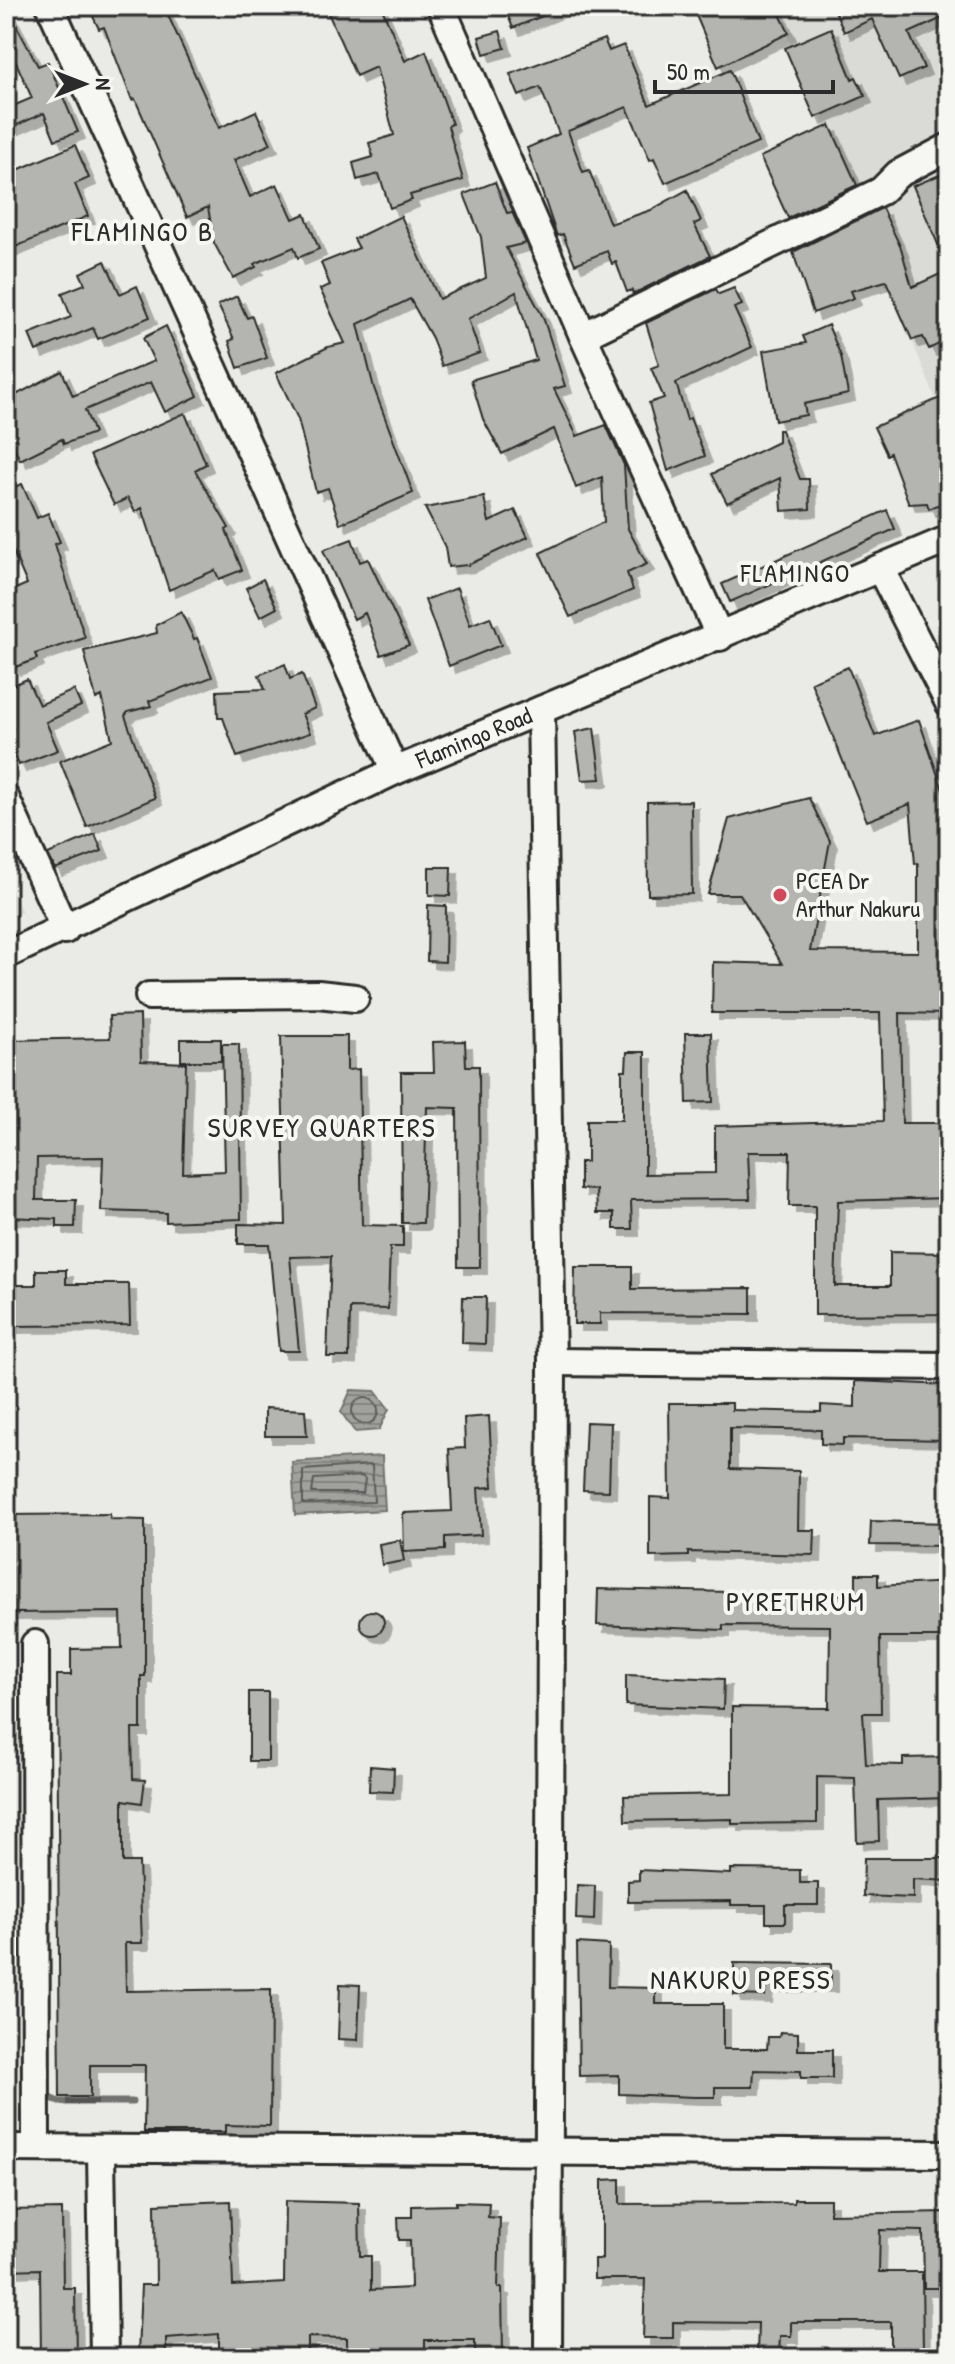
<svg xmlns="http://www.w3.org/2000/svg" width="955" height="2364" viewBox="0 0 955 2364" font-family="'Patrick Hand',sans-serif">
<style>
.built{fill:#dadad6}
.water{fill:url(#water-rules);stroke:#727270;stroke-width:2}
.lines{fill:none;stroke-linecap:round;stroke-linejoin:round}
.shore{stroke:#5a5a59;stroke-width:2}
.stream{stroke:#727270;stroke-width:7}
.building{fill:#b4b4b1;stroke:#2b2b2b;stroke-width:2;filter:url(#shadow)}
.minor-casing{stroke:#2b2b2b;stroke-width:32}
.minor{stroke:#f6f6f2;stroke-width:26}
.poi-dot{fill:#d1495b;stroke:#f6f6f2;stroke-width:3}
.labels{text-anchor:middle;stroke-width:8;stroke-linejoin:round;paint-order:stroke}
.street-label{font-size:24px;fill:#2b2b2b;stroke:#f6f6f2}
.poi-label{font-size:24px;fill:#2b2b2b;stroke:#f6f6f2;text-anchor:start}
.neighbourhood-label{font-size:26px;letter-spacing:2px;fill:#2b2b2b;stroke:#f6f6f2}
.quarter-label{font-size:28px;letter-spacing:2px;fill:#2b2b2b;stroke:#f6f6f2}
</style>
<defs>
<pattern id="water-rules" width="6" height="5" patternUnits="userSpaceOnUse" patternTransform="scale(2)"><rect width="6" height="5" fill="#a1a19e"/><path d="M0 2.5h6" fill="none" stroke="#838381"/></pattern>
<filter id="shadow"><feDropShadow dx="7" dy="7" stdDeviation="0" flood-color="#0004"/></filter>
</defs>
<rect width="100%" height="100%" fill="#eaeae6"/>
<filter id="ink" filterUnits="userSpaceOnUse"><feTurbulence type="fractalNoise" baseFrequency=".0125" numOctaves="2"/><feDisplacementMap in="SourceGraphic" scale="16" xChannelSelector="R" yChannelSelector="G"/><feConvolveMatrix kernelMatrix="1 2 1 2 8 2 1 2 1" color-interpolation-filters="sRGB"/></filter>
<g filter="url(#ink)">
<path class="built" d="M775,6h174v425z
M13,893l9,19 -16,7v-23z"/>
<path class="water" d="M351,1390l24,1 14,18 -10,21 -24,2 -14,-20z
M382,1456l3,54 -90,5 -3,-53z"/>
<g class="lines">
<path class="shore" d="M352 1411a13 13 0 1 1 26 0a13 13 0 1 1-26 0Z
M372,1465l2,37 -71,2v-34z
M362,1476l3,3 -2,14h-51l2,-14z"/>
<path class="stream" d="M42,2095l17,7h73"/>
</g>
<path class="building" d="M6,6l32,60 10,-4 30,70 -23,8 -11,-27 -38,17v-21l26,-11 -26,-58z
M88,6h76l55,122 37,-17 15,33 -37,16 16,37 27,-13 16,35 12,-5 14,35 -21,9 -4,-11 -40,17 2,3 -23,11 -19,-35 -6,-36 -21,10 -52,-118 -3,1 -28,-73 -5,2z
M325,6h56l24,55 21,-10 26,73 -4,2 15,54 -53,15 2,5 -22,8 -11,-34 -22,6 -4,-17 20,-6 -4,-14 25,-8 -18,-68 -20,9z
M504,6h61v1l-52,21z
M692,6h84l13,27 -71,34z
M833,6h116v9l-40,18 15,35 -25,11 -27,-60 -28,13z
M831,28l21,51 4,-2 9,19 -50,22 -30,-70z
M500,31l5,17 -21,6 -5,-17z
M604,39l5,12 15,-6 25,60 81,-35 28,73 -93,40 -11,-25 -4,2 -23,-53 -59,24 15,41 6,-2 21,54 41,-14 36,-20 14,31 -7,3 16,32 -77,38 -1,-4 -5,2 -11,-30 -4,2 -5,-13 -32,13 -12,-30 -6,2 -30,-88 32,-14 -19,-47 -21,9 -9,-22z
M830,125l27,60 -69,33 -28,-61z
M75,145l14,33 -14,6 13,32 -82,35v-76z
M949,171v168l-20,10 -6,-12 -11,3 -26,-59 -35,10 3,7 -41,15 -20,-61 89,-44 19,40 11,39 37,-17 -36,-84z
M495,182l12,31 5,-1 14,31 -20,5 37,69 22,69 -11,3 23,47 29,-11 18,40 4,64 19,35 -20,9 6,17 -63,27 -30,-64 64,-31 -2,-45 -26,11 -22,-59 -52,25 -19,-35 -12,-39 65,-20 -20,-68 -48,27 12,34 -38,13 -10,-28 -22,-39 -52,25 16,64 39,105 -73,31 -12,-36 -12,4 -18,-73 -22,-46 52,-26 17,-4 -25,-54 10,-4 -9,-22 38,-15 -5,-9 47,-23 38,83 47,-21 -5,-41 -17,-43z
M105,261l15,33 17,-8 13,31 -52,22 -5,-11 -57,23 -7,-17 42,-17 -9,-24 23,-9 -5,-11z
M734,288l8,17 -8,3 18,39 -76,36 11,37 3,-2 15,38 -37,15 -19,-68 15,-5 -13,-30 8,-3 -13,-42 70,-34 3,5z
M237,296l10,22 5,-2 15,42 -29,10 -9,-27 5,-2 -16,-34z
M828,325l13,31 7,38 -44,10 2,11 -31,6 -12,-70 43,-8 -3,-7z
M166,326l32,70 -33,16 -14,-30 -66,28 9,23 -30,11 -2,-5 -42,21 -14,-30v-30l56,-29 11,25 81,-35 -11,-23z
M949,394v106l-20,9 -2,-6 -18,1 -19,-51 -3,2 -13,-28z
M185,413l21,51 -11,6 34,58 -3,2 16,40 -23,9 -4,-9 -46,20 -27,-82 -7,4 -7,-14 -14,7 -24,-50z
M778,430h3l19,49h9l1,30 -28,2 -2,-33 -53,25 -15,-29 66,-32z
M22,484l15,34 11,-5 12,29 -5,2 30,94 -50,16 2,5 -24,9 -7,-19v-56l21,-9 -21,-49v-45z
M484,497l5,25 26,-12 13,27 -60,28 -20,2 -3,-20 -20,-39z
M887,510l8,19 -165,73 -8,-18z
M352,539l8,23 8,-3 41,86 -28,10 -16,-42 -11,6 -31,-69z
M263,579l14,29 -17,9 -14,-29z
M457,588l13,37 20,-8 11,28 -52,21 -24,-66z
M181,612l13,27 3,-1 15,39 -63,24 2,5 -23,6 -3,4 30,82 -68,29 -27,-66 52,-21 -10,-44 -6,3 -12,-48 73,-18 -1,-8z
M285,664l5,15 12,-5 13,34 -13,6 8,19 -73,24 -14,-39h-5l-1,-27 48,-2 -6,-14z
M848,667l27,69 44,-16 30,88 -4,206 -45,-1 2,110h47v75l-111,3 -3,85h55v-34l59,1v61l-134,1v-109h-26l1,-54h-42l2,47 -119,1 1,29h-18v-16h-17l-1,-23 -16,-1v-27h7v-42h35v-50h4l1,-18h18v122l70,-1v-47l168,-5 -3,-108h-168l1,-51 69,2 -42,-70h-32l21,-75 80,-21 21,43 -20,110 108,1v-89l-3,1 -5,-60 -43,17 -56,-139z
M27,679l12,26 35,-15 7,16 -35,16 12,28 -39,15 -13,-29 7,-7 -7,-15v-26z
M594,728l7,51 -19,1 -7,-48z
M691,801l1,93 -44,1 -1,-93z
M95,834l7,17 -47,18 -7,-15z
M429,867h22l-1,29 -21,-1z
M428,905l18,1 -1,56 -18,-1z
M140,1015l1,46 45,2 -3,110 42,-2 -3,-127h17l2,175 -75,3v-9l-65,-2 2,-54 -66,1 -1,42h40l-1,27h-18v-8l-51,-2v-177l104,-2 -1,-22z
M685,1033h26l2,69 -26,1z
M281,1036h66v34l12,-1 3,156 41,1v21h-13l-2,62 -38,-1 -1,49h-22l4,-101 -41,1 9,94h-20l-10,-107h-31v-20l48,1z
M181,1039h40v22h-40z
M465,1041l1,25h13l1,201h-22l-1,-159 -30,-1 -4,116h-21l-1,-151h33l-1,-30z
M575,1267h57v22l119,-1v26l-151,-1v11h-26z
M36,1270h30v14h63l1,41 -124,1v-41h30z
M463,1297h23l-1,47 -23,-1z
M855,1381l94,4v55l-106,-2v7l-22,-1v-14l-91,-2v41l69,2 -1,59h17l-1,25 -126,-3v4l-38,1v-60l20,1 -1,-95h63v7l89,2v-7l34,2z
M265,1408l40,2 2,26h-42z
M489,1416l4,71 -15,1 3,47 -36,2v13l-41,2 -1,-39 49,-2 -3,-62 16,-1 -1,-30z
M586,1422l25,1 -2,68 -26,-1z
M110,1514v5l35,1v156h-4v53h-9l1,50 12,1 -3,23 -19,-3v62h16l3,81h-17l1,48 145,-2 -1,137 -45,-1v7h-81l1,-67h-55v32h-30l-3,-422h14v-26l51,-1 -1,-36 -115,1v-98z
M871,1521l78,2v23l-79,-1z
M400,1540l4,21 -22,4 -3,-21z
M856,1574h22v12l71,-4v55h-69l1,76h-18l3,51 37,1v-7l46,-1v41l-71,2 1,41 -22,1 -2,-64 -38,-1v46l-85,1v-5l-107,2 -1,-25 108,-2v-87l97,1 1,-82 -107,-1v5l-126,-5 1,-36 258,6z
M360 1623a12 12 0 1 1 24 0a12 12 0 1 1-24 0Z
M626,1675l98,4 -1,30 -97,-4z
M249,1692h19v69h-19z
M370,1766l24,2 -1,24 -24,-1z
M864,1858h85v23l-36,-2v19l-50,-2z
M731,1869l69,1v13h18v22h-33v18h-19v-18h-35v-4l-103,1v-21l11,-1v-10l92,4z
M577,1885l18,1 -1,34 -18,-1z
M577,1943l32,2 -1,42 48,1v16h67v45h44l1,-12h11l1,-5 18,1v17h34v28h-31v-7l-47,-1 -1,17h-38v10h-20l-76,-3v-19l-40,1z
M734,1963l97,1v21h-65l-1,11 -31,-1z
M340,1984l20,1 -2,55 -20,-1z
M620,2179v25l174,-1v-4h36v15l119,-2v76h-25l-1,-57 -43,-1 -1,42h43l1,80h-32v-30h-100v14h-11l-1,19h-22l1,-32 -85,-1v16h-30l2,-59h-51v-20h8v-79z
M230,2201l3,85 51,-3 1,-82 74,2 1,53h11v34l40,-2 -1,-48h-11l-1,-23h14v-11l44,-1v-3l33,1 -1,14 12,1 -2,70h4l1,69 -28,-1v-16h-50v16l-78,2v-20l-39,-1v18h-89v-21l-53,4v15h-28l3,-68h15l-1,-81z
M62,2209l1,79h12l1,70h-35l-1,-89 -34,1v-60z"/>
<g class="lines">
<defs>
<g id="minor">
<path d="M50,6l345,765"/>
<path d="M441,6l142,330 137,301"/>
<path d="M583,336l298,-145 17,-17 51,-27"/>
<path d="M881,570l68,133"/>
<path d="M541,710l11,652 -4,996"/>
<path d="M6,799l59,131"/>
<path id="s1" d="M6,955l389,-184 554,-232"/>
<path d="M149,996l169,-2 37,4"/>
<path d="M552,1362l397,4"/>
<path d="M35,1644l1,504"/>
<path d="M6,2148l943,6"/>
<path d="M101,2151l3,207"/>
</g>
</defs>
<use href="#minor" class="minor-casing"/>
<use href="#minor" class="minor"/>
</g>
</g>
<circle class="poi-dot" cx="780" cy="895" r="8"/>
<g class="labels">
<g class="street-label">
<text dy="8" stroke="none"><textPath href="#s1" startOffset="516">Flamingo Road</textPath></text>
</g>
<g class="poi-label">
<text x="796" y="889">PCEA Dr<tspan x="796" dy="28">Arthur Nakuru</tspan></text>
</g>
<g class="neighbourhood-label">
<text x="796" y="582">FLAMINGO</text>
</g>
<g class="quarter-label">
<text x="143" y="241">FLAMINGO B</text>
<text x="322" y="1137">SURVEY QUARTERS</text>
<text x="796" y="1611">PYRETHRUM</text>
<text x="741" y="1989">NAKURU PRESS</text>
</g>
</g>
<rect width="955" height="2364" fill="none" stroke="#f6f6f2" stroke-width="32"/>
<rect x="16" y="16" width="923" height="2332" fill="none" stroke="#2b2b2b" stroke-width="3" filter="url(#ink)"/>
<g transform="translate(84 84) rotate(90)" stroke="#f6f6f2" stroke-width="6" paint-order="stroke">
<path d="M0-6L14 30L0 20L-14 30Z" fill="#2b2b2b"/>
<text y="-12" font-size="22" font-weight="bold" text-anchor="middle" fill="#2b2b2b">N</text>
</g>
<path d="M655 80v12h178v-12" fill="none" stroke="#2b2b2b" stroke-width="4"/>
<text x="667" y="80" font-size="24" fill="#2b2b2b" stroke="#f6f6f2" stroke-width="6" paint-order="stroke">50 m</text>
</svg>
